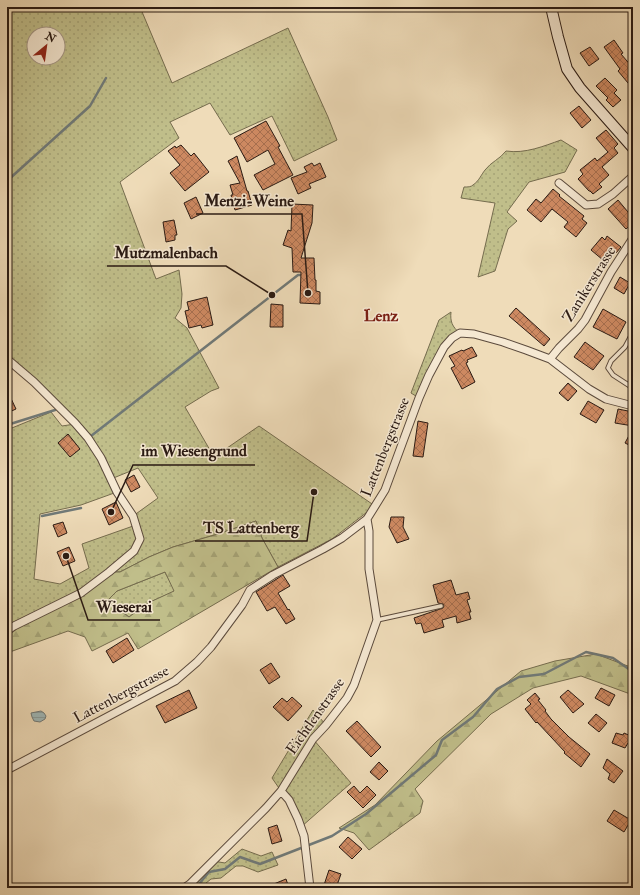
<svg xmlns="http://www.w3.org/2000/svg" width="640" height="895" viewBox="0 0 640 895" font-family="'IM FELL Double Pica',serif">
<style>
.grass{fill:url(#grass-dots);stroke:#756c4e;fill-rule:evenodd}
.forest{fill:url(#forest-firs);stroke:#756c4e;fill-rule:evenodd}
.water{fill:url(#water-rules);stroke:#707977}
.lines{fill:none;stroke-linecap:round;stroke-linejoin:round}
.stream{stroke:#707977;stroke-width:2.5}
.building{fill:url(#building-cross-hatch);stroke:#2a1a13}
.lane-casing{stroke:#5b4a3c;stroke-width:5.5}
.street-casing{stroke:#5b4a3c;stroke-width:9}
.secondary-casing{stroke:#2a1a13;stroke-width:12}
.lane{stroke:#f5e8d2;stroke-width:3.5}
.street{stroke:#f5e8d2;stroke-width:7}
.secondary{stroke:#f5e8d2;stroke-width:10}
.labels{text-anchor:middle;stroke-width:3;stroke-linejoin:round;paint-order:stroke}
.street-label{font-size:15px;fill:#2a1a13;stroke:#f5e8d2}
.neighbourhood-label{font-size:16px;font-weight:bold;fill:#7a1f14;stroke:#f5e8d2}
.leader{fill:none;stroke:#2a1a13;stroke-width:1.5}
.callout-dot{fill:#2a1a13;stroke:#f5e8d2;stroke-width:1.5}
.callout-label{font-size:16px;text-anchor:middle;font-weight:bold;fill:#2a1a13;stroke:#f5e8d2;stroke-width:3;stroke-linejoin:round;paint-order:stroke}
</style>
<defs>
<pattern id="grass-dots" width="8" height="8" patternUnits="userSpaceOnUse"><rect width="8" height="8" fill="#c0be8a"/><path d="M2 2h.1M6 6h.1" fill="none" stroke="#a5a376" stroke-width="1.8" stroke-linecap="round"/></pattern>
<pattern id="forest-firs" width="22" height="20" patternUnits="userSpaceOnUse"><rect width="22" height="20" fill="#c0be8a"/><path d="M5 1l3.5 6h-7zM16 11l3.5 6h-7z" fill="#a5a376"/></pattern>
<pattern id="water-rules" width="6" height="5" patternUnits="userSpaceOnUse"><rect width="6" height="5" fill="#9fb9ba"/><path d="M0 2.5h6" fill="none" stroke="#899e9f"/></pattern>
<pattern id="building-cross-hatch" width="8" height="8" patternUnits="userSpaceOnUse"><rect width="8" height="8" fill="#cd8961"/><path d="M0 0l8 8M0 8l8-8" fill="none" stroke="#a76f4f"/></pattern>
</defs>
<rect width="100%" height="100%" fill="#efdcb9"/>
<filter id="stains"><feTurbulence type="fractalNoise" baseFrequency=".005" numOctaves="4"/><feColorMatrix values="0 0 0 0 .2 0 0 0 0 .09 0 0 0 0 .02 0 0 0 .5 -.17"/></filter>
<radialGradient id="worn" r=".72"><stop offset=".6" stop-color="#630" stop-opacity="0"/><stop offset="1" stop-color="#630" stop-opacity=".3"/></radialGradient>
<path class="grass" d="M7,7h133l32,76 116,-55 40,89 9,23 -43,21 -22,-45 -42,19 -20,-32 -40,19 9,16 -59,44 36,97 23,-9 3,24 -1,14 -6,10 12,10 32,60 -8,3 -26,16 29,50 45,-31 116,80 -43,33 -54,28 -16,-29 -6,-17 -38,13 -45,13 -24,10 -29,15h-11l-28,21 -67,33 -7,-1v-195l44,-18 11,14 13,-2 -68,-65zM34,34h24v24h-24zM138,468l20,30 -25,18 3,9 -54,19 7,24 -29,16 -26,-5 6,-65 41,-9 36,-13 -6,-13z
M561,140l16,10 -12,22 -36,10 -22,30 10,9 -9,8 -13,42 -17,6 17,-74 -34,-5 3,-11c4,0 7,0 9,-2 6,-4 8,-10 12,-15 6,-8 15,-11 21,-19 19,3 38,-5 55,-11z
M451,312c-1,9 1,15 9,21l-8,5 -33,60 -8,-5 28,-73z
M165,572l10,19 -27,12 -19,14 -23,-16 11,-10z
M313,710l13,15 -13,14 38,44 -50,44 -20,-36 -9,-13z
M242,849l19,7 11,-4 6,13 -20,7 -15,-6h-7l-15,12 -10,1 -11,9h-4l-6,-4 23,-23 12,2z"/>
<path class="forest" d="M256,521l6,17 16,29 -140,82 -10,-16 -36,18 -7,-14 -17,-6 -61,22v-22l74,-38 28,-21h11l29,-15 24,-10 45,-13zM165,572l9,19 -26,12 -19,14 -22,-16 10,-10z
M596,654l37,14v27l-52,-19 -48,12 -42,26 -76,75 8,12 -3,12 -51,37 -15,-17 -15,-5 36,-23 62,-64 84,-70 34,-10z"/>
<path class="water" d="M41,711l3,2 2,3 -1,3 -5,3 -6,-1 -2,-4 -1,-4z"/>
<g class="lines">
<path class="stream" d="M7,181l83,-75 16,-28
M7,425l48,-15
M91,436l207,-161h5
M42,516l39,-8
M199,884l10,-12 16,-3 15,-12 20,7 72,-28 34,-22 70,-59 6,-15 31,-23 24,-28 22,-12 25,-3 42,-22 27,6 20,14"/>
</g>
<path class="building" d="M614,40l9,13 -2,1 12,14v21l-15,-18 2,-2 -16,-22z
M590,47l9,12 -10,7 -9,-13z
M605,78l12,12 -3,3 7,7 -8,7 -7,-7 2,-2 -12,-12z
M579,106l12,14 -9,8 -12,-15z
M266,121l14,25 -2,1 15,28 -30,15 -9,-15 21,-11 -7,-14 -21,12 -13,-24z
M606,130l12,14 -4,4 4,5 -16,14 7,8 -10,9 3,3 -9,7 -3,-3h-1l-11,-12 5,-5 -3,-4 15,-12 2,3 11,-9 -12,-14z
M181,145l10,11 3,-3 15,19 -24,19 -15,-18 10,-8 -12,-14 7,-5 1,2z
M237,156l10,35h1l4,14 -17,5 -4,-15h2l-3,-10 10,-2 -12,-22z
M312,163l2,3 6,-3 6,14 -17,7 2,4 -13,6 -7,-16 16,-6 -3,-5z
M553,189l7,6 -1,1 25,20 -2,3 5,4 -11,14 -12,-10 4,-5 -16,-13 -11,13 -14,-12 9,-11 5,4z
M196,197l7,16 -12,6 -7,-16z
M618,200l15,18v5l-7,6 -18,-20z
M292,204l21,1 -1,18 -11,35h13l1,22h1v11l4,1v12l-20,-1 1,-31h-8l-1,-24 -9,-3 5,-15 3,1z
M174,220l3,15h-2v5l-9,2 -3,-20z
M607,236l14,11 -5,6 -4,-4 -9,11 -12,-10 11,-13 3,3z
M620,277l10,6 -6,11 -10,-6z
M207,297l6,28 -11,3 -1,-3 -12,3 -4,-17 4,-1 -2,-8z
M271,304l12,1v22h-13z
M516,308l34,31 -6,7 -35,-30z
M603,309l23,13 -9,17 -24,-12z
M585,342l19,14 -11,14 -19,-13z
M472,347l5,9 -10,4 1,2 -2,1 9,19 -13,7 -11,-21 4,-2 -6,-10 13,-6 1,1z
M568,383l9,8 -9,10 -9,-8z
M7,390l9,19 -9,4z
M588,401l16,9 -8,13 -16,-9z
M618,409l15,3v14l-18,-3z
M418,421l10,2 -5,34 -10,-1z
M633,428v19l-8,-4z
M68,434l12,15 -10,8 -12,-14z
M134,475l6,12 -9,5 -6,-12z
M116,502l7,16 -14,7 -7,-16z
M391,517h13l-1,10 6,12 -12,4 -8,-16z
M63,522l4,11 -9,4 -5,-12z
M69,547l6,14 -12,5 -6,-14z
M283,575l7,11 -12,7 10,17 1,-1 6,10 -9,5 -11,-17 -8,4 -11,-19z
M451,580l5,15 12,-3 2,7 -3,1 4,12h-2l2,7 -14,4 -1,-7 -14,4 2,7 -20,6 -3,-10 -5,1 -2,-6 29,-10 1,-2 -1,-2 -5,-1 -5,-18z
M127,638l7,12 -21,13 -7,-12z
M271,663l9,14 -11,7 -9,-14z
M601,688l14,7 -6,11 -14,-8z
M189,690l8,18 -32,15 -9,-17z
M568,690l16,14 -11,9 -13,-16z
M535,693l5,6 -2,1 8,10 -1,1 6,8 18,18 21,17 -9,13 -17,-14 1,-1 -28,-30 -1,1 -11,-14 6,-5 -4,-4z
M292,697l10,9 -14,15 -15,-14 9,-9 5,4z
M596,714l11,9 -8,9 -11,-9z
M357,721l24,26 -10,10 -25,-26z
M616,733l7,2 1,-2 9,4v8l-5,-2 -3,5 -13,-5z
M607,759l16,12 -9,12 -6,-4 2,-5 -7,-6z
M379,762l9,9 -9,9 -9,-8z
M354,786l6,7 7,-7 9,9 -13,13 -16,-16z
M614,810l17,10 -7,12 -17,-11z
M277,825l5,16 -10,3 -4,-16z
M348,837l14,12 -10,10 -13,-12z
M329,870l12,4 -5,14h-13z
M286,879l3,9h-25z"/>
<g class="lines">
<defs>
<path id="lane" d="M633,332l-8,15 -14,14 -3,7 5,7 20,13
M377,620l64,-14"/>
<path id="street" d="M559,183l27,22 12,-1 15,-10 20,-18
M7,359l27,23 41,41 13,15 13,20 16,34 16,24 7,23 -6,12 -25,21 -28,21 -67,33 -7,5
M550,359l9,-11 19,-19 7,-9 26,-48 22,-34
M7,770l168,-89 22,-19 14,-15 31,-42 8,-15 23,-15 50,-26 19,-11 25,-19 18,-29 34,-92 10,-23 15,-28 8,-9 8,-5 14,1 29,8 23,8 24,9 39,30 17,10 27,7
M281,791l8,9 9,19 6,17 6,52
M184,888l6,-4 76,-76 15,-17 32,-52 13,-14 21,-27 7,-13 23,-65 -8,-51v-38l-2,-12"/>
<path id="secondary" d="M551,7l7,30 9,32 13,19 53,60"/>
</defs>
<use href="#lane" class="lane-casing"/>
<use href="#street" class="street-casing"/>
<use href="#secondary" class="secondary-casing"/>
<use href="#lane" class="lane"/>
<use href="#street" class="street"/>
<use href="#secondary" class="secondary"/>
</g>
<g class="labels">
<g class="street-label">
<text transform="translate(589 284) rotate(-58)" y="5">Zanikerstrasse</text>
<text transform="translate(385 447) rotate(-68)" y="5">Lattenbergstrasse</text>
<text transform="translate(121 694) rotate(-28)" y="5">Lattenbergstrasse</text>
<text transform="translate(315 716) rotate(-55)" y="5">Eichtlenstrasse</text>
</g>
<g class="neighbourhood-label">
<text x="381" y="321">Lenz</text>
</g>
</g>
<path class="leader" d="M308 293L302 214H196M272 295L226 266H107M111 512L133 465H255M314 492L307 541H195M66 556L88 620H160"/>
<g class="callout-dot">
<circle cx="308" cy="293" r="4"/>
<circle cx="272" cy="295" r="4"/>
<circle cx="111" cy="512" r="4"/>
<circle cx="314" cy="492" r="4"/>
<circle cx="66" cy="556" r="4"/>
</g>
<g class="callout-label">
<text x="249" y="206">Menzi-Weine</text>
<text x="166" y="258">Mutzmalenbach</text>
<text x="194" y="456">im Wiesengrund</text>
<text x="251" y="533">TS Lattenberg</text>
<text x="124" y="612">Wieserai</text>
</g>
<rect width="640" height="895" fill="none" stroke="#efdcb9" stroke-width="24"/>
<rect x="8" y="8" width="624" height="879" fill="none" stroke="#2a1a13" stroke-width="2"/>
<rect x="12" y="12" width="616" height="871" fill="none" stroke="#2a1a13"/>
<g transform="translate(46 46) rotate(29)"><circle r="19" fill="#f5e8d2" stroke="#a49686"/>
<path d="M0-3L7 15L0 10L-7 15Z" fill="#8f2418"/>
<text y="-6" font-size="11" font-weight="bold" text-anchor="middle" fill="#2a1a13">N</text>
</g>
<rect width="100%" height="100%" filter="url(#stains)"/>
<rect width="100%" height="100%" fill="url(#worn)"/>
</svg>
